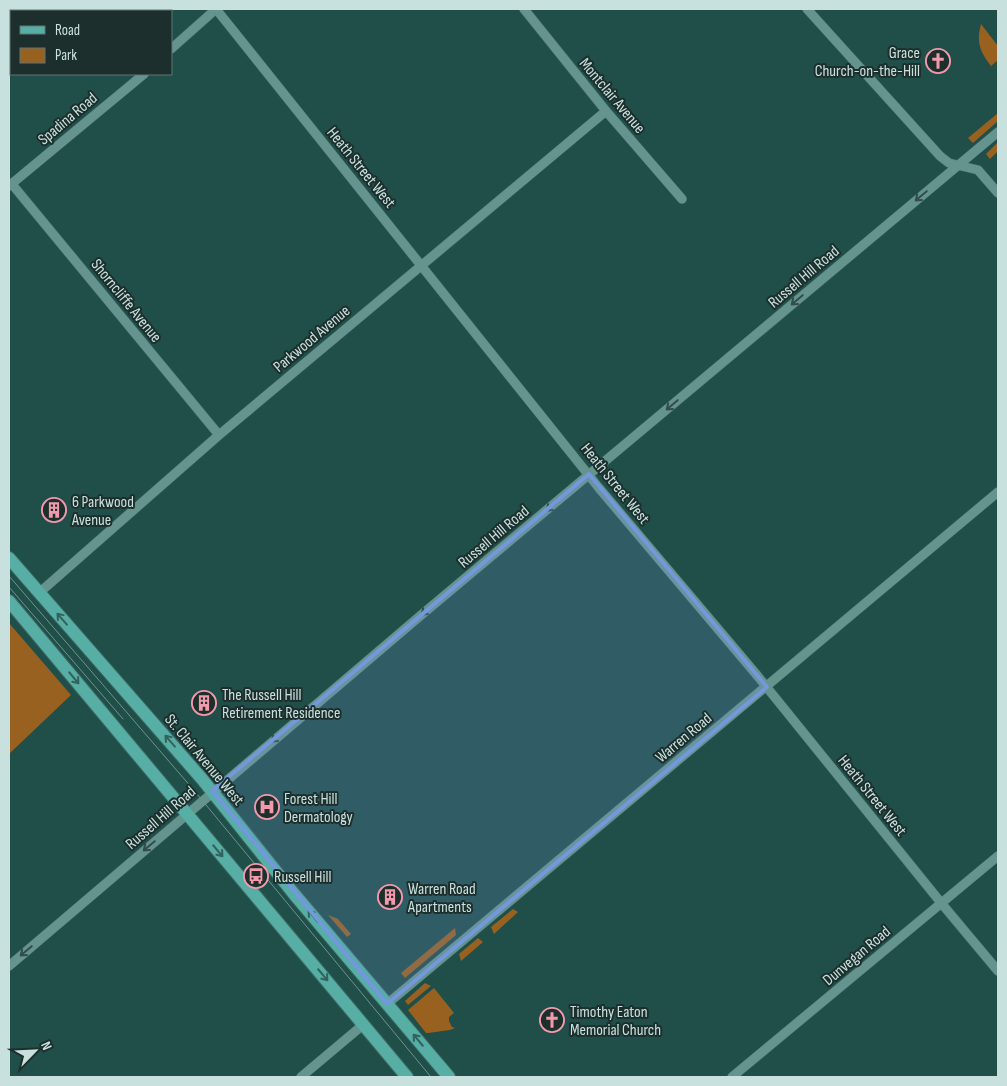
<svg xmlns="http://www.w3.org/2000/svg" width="1007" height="1086" viewBox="0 0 1007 1086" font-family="'Sofia Sans Condensed',sans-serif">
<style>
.green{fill:#986120}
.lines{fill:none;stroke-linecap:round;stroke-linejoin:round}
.minor-casing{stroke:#406b67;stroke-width:10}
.major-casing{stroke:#406b67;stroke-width:14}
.minor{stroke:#65948e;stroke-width:9}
.major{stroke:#56aea5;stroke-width:12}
.tram{stroke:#6f938f;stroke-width:1}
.oneway{stroke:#324d4a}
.oneway2{stroke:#33625d}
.marked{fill:#7398db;fill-opacity:0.2;stroke:#7398db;stroke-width:4;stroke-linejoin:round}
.labels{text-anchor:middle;stroke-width:4;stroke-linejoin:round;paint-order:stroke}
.poi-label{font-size:16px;fill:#c9e1de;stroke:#1c2f2d;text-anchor:start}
.street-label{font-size:16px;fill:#c9e1de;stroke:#1c2f2d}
</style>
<rect width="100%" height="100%" fill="#204e49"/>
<path class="green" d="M981,24l17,22v14l-7,6c-11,-14 -15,-24 -10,-42z
M998,113v8l-25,22 -5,-5z
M998,142v9l-8,8 -4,-5z
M9,623l62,72 -62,59z
M513,909l5,3 -24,22 -3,-7z
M328,915l10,4 13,15 -4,3z
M455,928l1,7 -51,43 -4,-5z
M478,938l5,4 -22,19 -2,-7z
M425,983l6,3 -23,19 -3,-4z
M434,988l20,25 -5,4v4l3,6 3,1 -5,2 -22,3h-2l-18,-23z"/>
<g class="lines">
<defs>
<path id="minor" d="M216,9l383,479 157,186 186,230 56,67
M524,9l82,102 76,88
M807,9l133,147 9,7 29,7 20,23
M171,49l45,-40
M11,183l208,252
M9,186l135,-112
M39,593l180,-158 387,-324
M9,966l411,-350 578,-484
M387,1004l611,-512
M301,1077l63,-53
M732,1077l266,-221"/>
<path id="major" d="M9,558l193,221 92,115 155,183
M9,601l398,476"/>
</defs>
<use href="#minor" class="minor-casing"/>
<use href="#major" class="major-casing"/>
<use href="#minor" class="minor"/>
<use href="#major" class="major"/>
<path class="tram" d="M9,576l183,212 239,289
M9,587l114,132"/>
</g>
<defs><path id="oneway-shaft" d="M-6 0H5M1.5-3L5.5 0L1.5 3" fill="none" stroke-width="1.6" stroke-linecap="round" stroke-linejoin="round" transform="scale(1.25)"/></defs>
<g class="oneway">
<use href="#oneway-shaft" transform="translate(921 196) rotate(140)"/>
<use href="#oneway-shaft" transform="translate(797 300) rotate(140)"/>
<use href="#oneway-shaft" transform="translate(672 405) rotate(140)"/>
<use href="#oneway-shaft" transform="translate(552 506) rotate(140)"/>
<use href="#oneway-shaft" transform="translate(427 610) rotate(140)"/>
<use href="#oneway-shaft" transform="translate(277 737) rotate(139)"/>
<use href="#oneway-shaft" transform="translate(149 846) rotate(140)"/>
<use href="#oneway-shaft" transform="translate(26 951) rotate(140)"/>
</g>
<g class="oneway2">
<use href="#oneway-shaft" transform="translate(62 619) rotate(-131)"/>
<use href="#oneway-shaft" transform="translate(74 678) rotate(50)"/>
<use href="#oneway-shaft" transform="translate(170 741) rotate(-131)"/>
<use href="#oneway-shaft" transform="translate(218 851) rotate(50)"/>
<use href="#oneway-shaft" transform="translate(313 916) rotate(-130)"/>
<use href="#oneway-shaft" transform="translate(323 975) rotate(50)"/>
<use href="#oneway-shaft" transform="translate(418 1040) rotate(-130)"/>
</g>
<path class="marked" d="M589,474l178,213 -380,317 -175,-213z"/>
<defs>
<symbol id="church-ring" viewBox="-11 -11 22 22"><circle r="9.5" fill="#1c2f2d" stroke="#f29aac" stroke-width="1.5"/><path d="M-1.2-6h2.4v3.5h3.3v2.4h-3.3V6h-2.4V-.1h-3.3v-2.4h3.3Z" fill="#f29aac"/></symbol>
<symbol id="building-ring" viewBox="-11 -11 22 22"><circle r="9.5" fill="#1c2f2d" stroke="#f29aac" stroke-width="1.5"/><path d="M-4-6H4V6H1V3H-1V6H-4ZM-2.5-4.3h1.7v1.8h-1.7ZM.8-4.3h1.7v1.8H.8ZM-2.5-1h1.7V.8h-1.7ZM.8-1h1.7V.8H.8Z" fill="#f29aac"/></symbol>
<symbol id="hospital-ring" viewBox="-11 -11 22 22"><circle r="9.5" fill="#1c2f2d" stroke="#f29aac" stroke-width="1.5"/><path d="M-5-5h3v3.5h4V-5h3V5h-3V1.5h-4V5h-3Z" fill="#f29aac"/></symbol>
<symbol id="bus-ring" viewBox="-11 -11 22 22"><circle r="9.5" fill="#1c2f2d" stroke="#f29aac" stroke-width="1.5"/><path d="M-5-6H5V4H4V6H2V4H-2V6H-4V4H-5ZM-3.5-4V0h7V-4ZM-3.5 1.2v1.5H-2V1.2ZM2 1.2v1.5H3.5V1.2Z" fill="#f29aac"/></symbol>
</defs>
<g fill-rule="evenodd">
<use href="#church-ring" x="924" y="47" width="28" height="28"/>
<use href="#building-ring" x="40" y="496" width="28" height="28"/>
<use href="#building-ring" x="190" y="689" width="28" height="28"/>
<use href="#hospital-ring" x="253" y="793" width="28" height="28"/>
<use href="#bus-ring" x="242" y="862" width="28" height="28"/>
<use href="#building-ring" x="376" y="883" width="28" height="28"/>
<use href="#church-ring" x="538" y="1006" width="28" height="28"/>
</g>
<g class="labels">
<g class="poi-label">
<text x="920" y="58" text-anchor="end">Grace<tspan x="920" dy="18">Church-on-the-Hill</tspan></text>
<text x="72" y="507">6 Parkwood<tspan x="72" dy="18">Avenue</tspan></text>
<text x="222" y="700">The Russell Hill<tspan x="222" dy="18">Retirement Residence</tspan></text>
<text x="284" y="804">Forest Hill<tspan x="284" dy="18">Dermatology</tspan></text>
<text x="274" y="882">Russell Hill</text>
<text x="408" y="894">Warren Road<tspan x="408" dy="18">Apartments</tspan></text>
<text x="570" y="1017">Timothy Eaton<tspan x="570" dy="18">Memorial Church</tspan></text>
</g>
<g class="street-label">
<text transform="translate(613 95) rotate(50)" y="6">Montclair Avenue</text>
<text transform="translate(67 118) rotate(-40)" y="6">Spadina Road</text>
<text transform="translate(362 167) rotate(51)" y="6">Heath Street West</text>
<text transform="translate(803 276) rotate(-40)" y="6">Russell Hill Road</text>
<text transform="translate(127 300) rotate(51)" y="6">Shorncliffe Avenue</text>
<text transform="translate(311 338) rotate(-40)" y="6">Parkwood Avenue</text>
<text transform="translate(616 483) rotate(51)" y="6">Heath Street West</text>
<text transform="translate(493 536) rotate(-40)" y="6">Russell Hill Road</text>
<text transform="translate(683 737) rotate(-40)" y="6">Warren Road</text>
<text transform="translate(205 759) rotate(50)" y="6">St. Clair Avenue West</text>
<text transform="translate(873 795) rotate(51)" y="6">Heath Street West</text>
<text transform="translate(160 817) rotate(-41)" y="6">Russell Hill Road</text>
<text transform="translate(856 955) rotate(-40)" y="6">Dunvegan Road</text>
</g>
</g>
<rect width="1007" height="1086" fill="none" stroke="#c9e1de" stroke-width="20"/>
<rect x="10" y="10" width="162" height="65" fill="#1c2f2d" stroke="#617674"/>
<rect x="20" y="26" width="25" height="8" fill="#56aea5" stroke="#617674"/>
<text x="55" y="35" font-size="15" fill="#c9e1de">Road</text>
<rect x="20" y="48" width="25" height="15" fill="#986120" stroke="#617674"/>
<text x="55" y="60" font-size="15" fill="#c9e1de">Park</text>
<g transform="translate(35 1051) rotate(66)" stroke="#1c2f2d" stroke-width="4" paint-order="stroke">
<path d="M0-4L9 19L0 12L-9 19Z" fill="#c9e1de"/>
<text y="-8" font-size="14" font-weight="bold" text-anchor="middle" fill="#c9e1de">N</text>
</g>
</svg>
